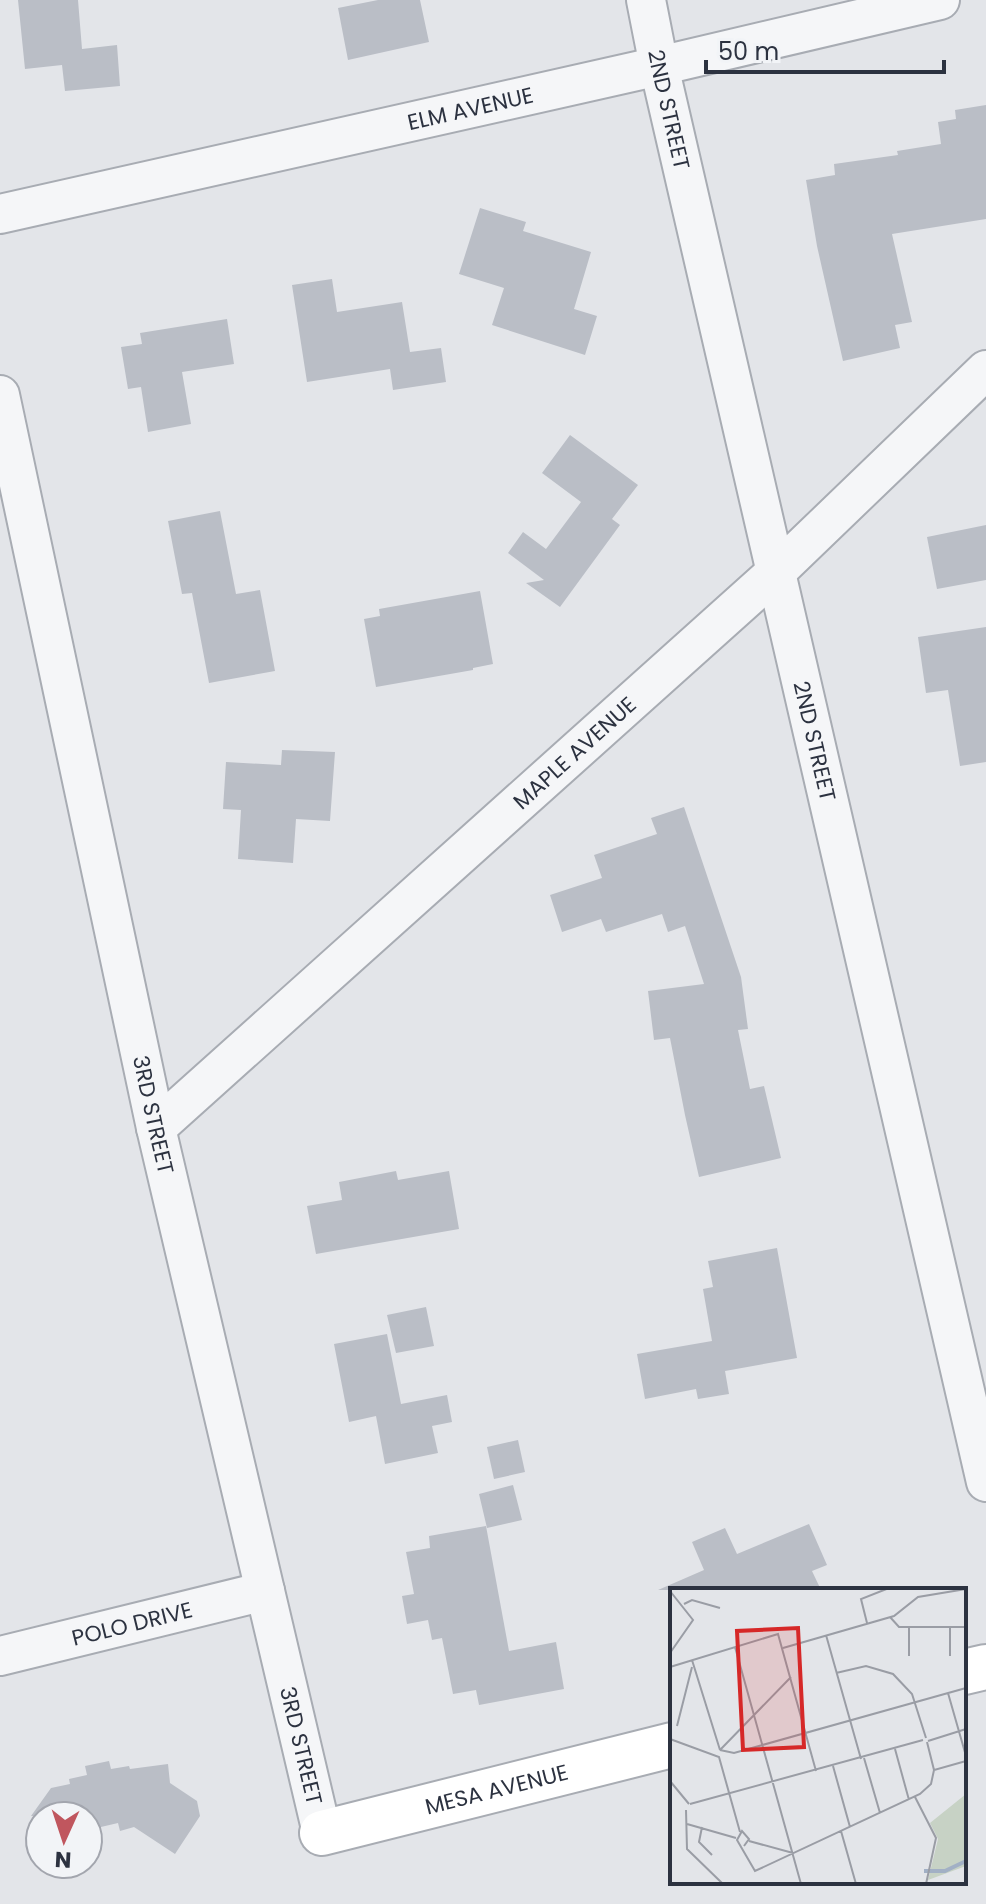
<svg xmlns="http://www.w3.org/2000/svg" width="986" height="1904" viewBox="0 0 986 1904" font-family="Poppins,sans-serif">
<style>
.building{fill:#babec6}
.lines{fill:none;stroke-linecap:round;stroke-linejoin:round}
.street-casing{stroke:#a8acb3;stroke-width:42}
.secondary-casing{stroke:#a8acb3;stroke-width:48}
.street{stroke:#f5f6f8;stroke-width:38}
.secondary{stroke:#fff;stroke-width:44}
.labels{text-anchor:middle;stroke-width:6;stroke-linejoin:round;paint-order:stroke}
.street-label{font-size:22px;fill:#2c3240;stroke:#f2f4f7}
.inset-river{fill:none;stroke:#a2b0c5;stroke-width:4}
.inset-road{fill:none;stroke:#9a9da5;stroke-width:2}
.view{fill:#d62828;fill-opacity:0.15;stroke:#d62828;stroke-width:4}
.inset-edge{fill:none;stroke:#2c3240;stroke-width:4}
</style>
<rect width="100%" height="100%" fill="#e3e5e9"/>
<path class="building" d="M18,0h60l4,49 35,-4 3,41 -55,5 -3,-26 -37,4z
M378,0h42l9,42 -81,18 -10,-52z
M986,105v114l-94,15 20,88 -17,3 5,23 -57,13 -26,-115 -11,-66 29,-5 -1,-11 64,-9 -1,-4 44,-7 -3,-22 18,-3 -1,-9z
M480,208l46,14 -3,9 68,21 -17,57 23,7 -12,39 -93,-30 12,-37 -45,-14z
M332,279l5,33 65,-10 8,50 31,-4 5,34 -53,8 -3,-21 -83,13 -15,-97z
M227,319l7,45 -52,8 9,52 -43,8 -7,-45 -13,2 -7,-42 21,-3 -2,-11z
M570,435l68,50 -26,34 8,6 -60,82 -34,-24 18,-3 -36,-27 15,-21 23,17 35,-47 -39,-29z
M220,511l16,83 24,-4 15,81 -66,12 -17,-90 -10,1 -14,-73z
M986,525v55l-49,9 -10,-52z
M480,591l13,73 -20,4v2l-97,17 -12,-68 16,-3 -1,-7z
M986,627v135l-26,4 -12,-76 -22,3 -8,-56z
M282,750l53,2 -5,69 -34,-2 -3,44 -55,-4 3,-49 -18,-1 3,-47 55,3z
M684,807l57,170 7,52 -10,1 12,59 14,-3 17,72 -82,19 -14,-62 -15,-77 -16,2 -6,-49 56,-7 -19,-58 -17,6 -6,-18 -56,18 -5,-13 -39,13 -12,-37 52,-17 -8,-23 63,-21 -6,-16z
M396,1171l2,9 51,-9 10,58 -143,25 -9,-48 35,-6 -3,-18z
M777,1248l20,110 -72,13 4,23 -31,5 -2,-10 -51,10 -8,-45 75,-13 -9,-52 10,-2 -5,-26z
M426,1307l8,39 -38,7 -9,-38z
M387,1334l14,70 46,-9 5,27 -20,4 6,27 -53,11 -9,-48 -27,6 -15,-78z
M518,1440l7,32 -31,7 -7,-32z
M513,1485l9,35 -35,8 -8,-34z
M809,1524l18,41 -15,6 9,19h-163l46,-20 -12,-28 33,-14 12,26z
M486,1526l23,125 47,-9 8,47 -85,16 -3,-15 -23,4 -11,-56 -10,2 -4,-20 -21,4 -5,-28 12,-2 -8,-42 24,-4 -1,-12z
M109,1761l2,8 18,-3 1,3 38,-5 2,19 27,18 3,15 -25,38 -41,-27 -14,4 -2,-8 -30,7v-14h-57l20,-28 19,-4 -1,-5 18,-4 -2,-9z"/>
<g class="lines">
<defs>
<g id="street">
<path id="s1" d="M646,0l13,66 327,1416"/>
<path id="s2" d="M0,214l659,-148 281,-66"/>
<path id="s3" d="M0,395l156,733 166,705"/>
<path id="s4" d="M156,1128l620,-556 210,-202"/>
<path id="s5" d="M0,1656l265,-65"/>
</g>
<g id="secondary">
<path d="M964,1672l22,-5"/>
<path id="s6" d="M322,1833l350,-88"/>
</g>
</defs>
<use href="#street" class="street-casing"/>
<use href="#secondary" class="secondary-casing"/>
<use href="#street" class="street"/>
<use href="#secondary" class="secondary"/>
</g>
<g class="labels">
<g class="street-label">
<text dy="8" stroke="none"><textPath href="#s2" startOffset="482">ELM AVENUE</textPath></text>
<text dy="8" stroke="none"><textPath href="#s1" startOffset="112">2ND STREET</textPath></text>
<text dy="8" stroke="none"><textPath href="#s1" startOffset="760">2ND STREET</textPath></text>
<text dy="8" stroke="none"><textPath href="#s4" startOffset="562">MAPLE AVENUE</textPath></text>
<text dy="8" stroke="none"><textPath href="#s3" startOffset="736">3RD STREET</textPath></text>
<text dy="8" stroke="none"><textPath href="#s5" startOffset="136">POLO DRIVE</textPath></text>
<text dy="8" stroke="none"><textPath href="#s3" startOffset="1384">3RD STREET</textPath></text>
<text dy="8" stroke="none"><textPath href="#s6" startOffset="180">MESA AVENUE</textPath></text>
</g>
</g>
<g transform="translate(670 1588)">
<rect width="296" height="296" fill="#e3e5e9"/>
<path d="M296,206v72l-38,14 10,-41 -8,-16z" fill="#c7d2c5"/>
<path class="inset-river" d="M254,283h21l21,-10"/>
<path class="inset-road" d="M0,3l23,29 -23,33M14,16l8,-4 28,8M220,29l9,10h67M197,35l-6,-24 28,-11M239,39v29M156,47l35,124M65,59l66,237M113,60l111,-32 24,-19 48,-8M280,68v-29M22,72l28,90M0,79l108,-33 38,137M166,85l30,-7 27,8 19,20 14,44M278,105l18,63M7,138l15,-59M0,151l49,18 21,75M258,153l38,-12M257,154l7,28M225,161l14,51M50,162l14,3 232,-65M50,162l71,-73M194,170l16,55M163,178l17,61M0,193l19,23M245,209l21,41 -10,46M20,216l233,-64M16,222l1,39 36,35M17,236l49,14M32,239l-3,15 13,13M171,243l15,53M79,253l44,12M74,258l5,-7 -7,-8 -5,9 18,31 165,-77 11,-10 3,-14 32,-9"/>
<path class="view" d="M128,40l6,119 -61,3 -6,-119z"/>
<rect width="296" height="296" class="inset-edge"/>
</g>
<g transform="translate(64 1840) rotate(183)"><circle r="38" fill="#f2f4f7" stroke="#a3a6ae" stroke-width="2"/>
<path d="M0-6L14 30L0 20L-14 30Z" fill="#c0565e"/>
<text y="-12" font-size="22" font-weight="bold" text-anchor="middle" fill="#2c3240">N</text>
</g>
<path d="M706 60v12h238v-12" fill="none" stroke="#2c3240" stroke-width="4"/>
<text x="718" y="60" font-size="24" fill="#2c3240" stroke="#f2f4f7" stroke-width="6" paint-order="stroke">50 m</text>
</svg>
